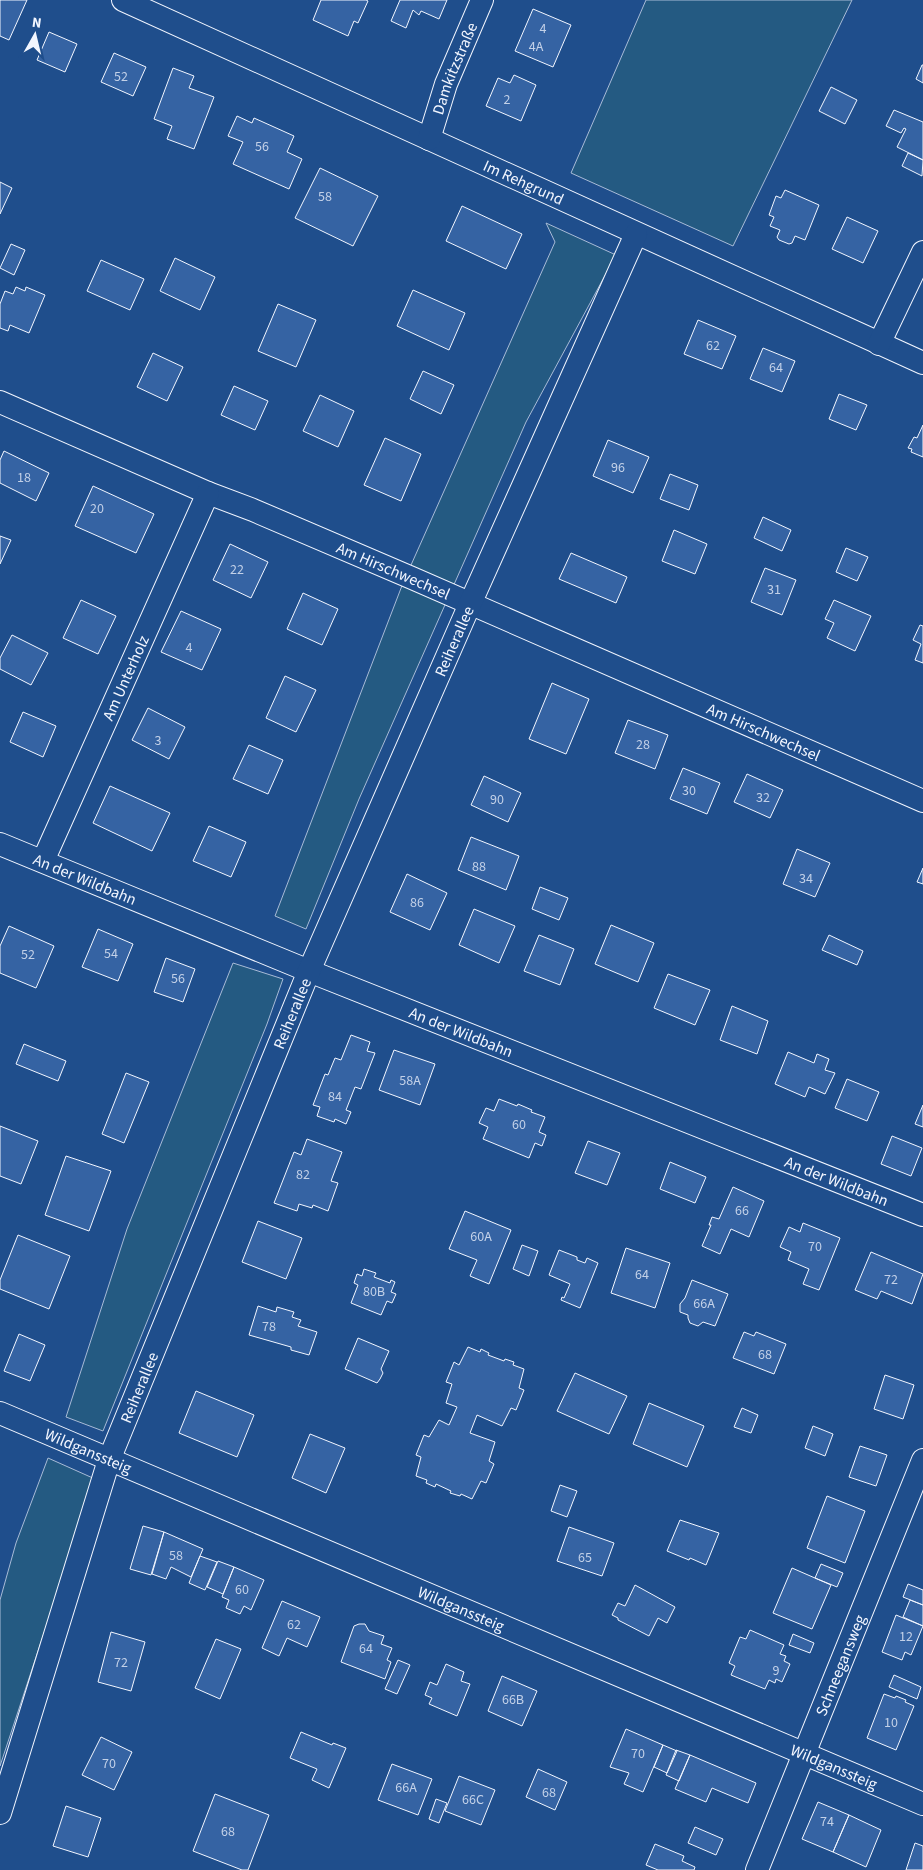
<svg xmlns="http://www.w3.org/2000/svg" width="923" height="1870" viewBox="0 0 923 1870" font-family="'Source Sans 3',sans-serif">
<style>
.green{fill:#245a82;stroke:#a8bbd7}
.building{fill:#3563a3;stroke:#f2f6ff}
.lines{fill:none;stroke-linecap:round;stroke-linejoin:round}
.minor-casing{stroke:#f2f6ff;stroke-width:24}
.minor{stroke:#1f4e8c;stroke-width:22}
.labels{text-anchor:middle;stroke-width:4;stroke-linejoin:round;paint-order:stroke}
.number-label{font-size:14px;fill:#c3d1e8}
.street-label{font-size:16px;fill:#f2f6ff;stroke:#1f4e8c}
</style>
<rect width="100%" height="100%" fill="#1f4e8c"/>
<path class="green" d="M646,0h206l-119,246 -162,-73z
M546,223l70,32 -90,167 -167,377 -53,130 -31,-13 128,-333 152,-341z
M233,963l50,16 -16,45 -164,407 -37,-14 61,-188z
M48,1458l47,21 -95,287v-166l16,-57z"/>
<path class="building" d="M0,0h27l-18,40 -9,-4z
M321,0h45l2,1 -10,22 -4,-2 -6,15 -35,-16z
M400,0h47l-8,19 -18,-8 -2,4 -6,-5 -7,18 -15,-7z
M533,9l38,16 -18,42 -38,-16z
M49,32l28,12 -12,28 -28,-12z
M114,53l32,14 -13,29 -32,-14z
M922,65h1v18l-7,-4z
M173,68l21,8 -5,12 25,9 -20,52 -27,-10 5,-13 -18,-7z
M514,75l22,10 -15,36 -35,-15 12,-28 12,5z
M831,87l26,13 -12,24 -26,-13z
M894,110l29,12v38l-26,-13 9,-18 -2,-1 -3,5 -15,-7z
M237,116l15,7 2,-5 40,18 -7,16 15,7 -13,30 -56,-25 10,-22 -15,-6z
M908,153l15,7 -1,16 -20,-10z
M320,168l58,28 -25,50 -58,-28z
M0,182l12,6 -12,26z
M785,190l34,15 -14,35 -10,-4 -3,7 -3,1 -10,-4 -2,-3 3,-7 -10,-4 4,-9 -5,-2 7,-19 5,2z
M462,206l60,28 -16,35 -60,-28z
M847,217l31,14 -15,32 -31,-14z
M11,244l14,6 -11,25 -14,-7z
M175,258l40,19 -15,33 -40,-19z
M101,260l43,19 -14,31 -43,-19z
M16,287l9,4 1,-4 19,8 -16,38 -19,-8 -2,6 -8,-3v-24l5,-13 8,3z
M413,290l52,23 -16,37 -52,-24z
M278,304l38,16 -20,47 -38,-16z
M698,320l38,16 -14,33 -38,-15z
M763,348l32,13 -13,31 -32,-13z
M153,353l30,14 -16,34 -30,-14z
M423,371l31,14 -13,29 -31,-15z
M234,386l34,15 -13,29 -34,-15z
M839,394l28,11 -11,25 -27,-11z
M320,395l34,16 -16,36 -35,-16z
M923,425v32l-12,-5 1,-3 -4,-1 6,-11 3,1z
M385,438l36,16 -20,47 -37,-16z
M608,440l41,17 -16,36 -40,-17z
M4,451l45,22 -13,28 -36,-18v-23z
M670,474l28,11 -9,25 -29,-11z
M93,486l61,28 -18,39 -61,-27z
M763,517l28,13 -9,21 -28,-13z
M674,530l33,14 -12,30 -33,-13z
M0,536l11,4 -11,24z
M230,544l38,18 -17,36 -38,-18z
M846,548l22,9 -11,24 -21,-9z
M571,553l56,24 -11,26 -57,-24z
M765,568l31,12 -14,35 -31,-13z
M303,593l35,16 -16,36 -35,-16z
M81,600l35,16 -18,38 -35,-16z
M834,600l37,16 -16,35 -28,-13 7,-15 -9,-4z
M181,611l40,18 -19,41 -41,-18z
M920,625l3,1v37l-8,-3 6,-16 -8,-4z
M12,635l36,18 -17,32 -31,-16v-11z
M285,676l31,14 -20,42 -30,-14z
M552,683l37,16 -23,55 -37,-15z
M148,708l37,19 -16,32 -37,-19z
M23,712l33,14 -13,31 -33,-15z
M628,720l40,15 -13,34 -40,-16z
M249,745l34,15 -15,34 -35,-15z
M683,768l37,15 -13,31 -37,-15z
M747,774l36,16 -13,28 -36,-16z
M484,776l37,17 -13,29 -37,-17z
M110,786l60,27 -18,38 -59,-28z
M209,826l37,16 -15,35 -38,-16z
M471,837l48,19 -13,34 -48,-20z
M797,849l33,14 -15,34 -32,-13z
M923,868v16l-6,-2z
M407,874l40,19 -17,37 -40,-18z
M540,887l28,11 -9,22 -27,-11z
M474,909l41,17 -16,37 -40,-18z
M611,925l43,18 -16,39 -43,-18z
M9,926l45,20 -18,42 -36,-15v-27z
M98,929l35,15 -15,37 -36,-14z
M539,935l35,14 -14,36 -36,-14z
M829,935l34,16 -6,14 -35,-15z
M166,958l29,11 -12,33 -29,-10z
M668,974l42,16 -15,35 -41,-17z
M732,1006l36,15 -11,33 -37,-14z
M351,1035l19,7 -3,9 8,2 -14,36 -6,-2 -9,23 5,2 -5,12 -11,-5 -1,3 -17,-6 3,-9 -7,-2 12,-31 3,1 7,-17 6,2z
M24,1044l42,17 -8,20 -42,-17z
M394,1050l41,14 -15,41 -41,-15z
M788,1052l26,11 3,-9 12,5 -4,11 10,3 -10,21 -16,-7 -4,10 -30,-13z
M126,1073l23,9 -25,61 -22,-9z
M847,1079l32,13 -12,29 -32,-13z
M499,1099l18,7 1,-2 14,6 -1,2 14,5 -6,15 7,3 -4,11 -7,-3 -6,15 -46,-19 5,-12 -9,-4 7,-15 8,3z
M923,1105v22l-8,-3z
M0,1126l38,15 -17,43 -21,-8z
M892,1136l30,12 -11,28 -30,-12z
M307,1139l35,13 -11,29 7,2 -10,28 -15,-6 -1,3 -13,-4 -2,7 -23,-8 20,-51 7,3z
M588,1141l32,12 -13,32 -32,-12z
M66,1156l45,15 -22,60 -44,-16z
M670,1162l36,15 -11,26 -35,-14z
M733,1187l31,14 -15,36 -18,-8 -11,25 -18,-8 9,-21h-2l3,-8 7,2z
M465,1211l46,19 -22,54 -19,-8 7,-16 -28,-11z
M258,1221l44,17 -16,41 -44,-17z
M803,1223l37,15 -21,52 -16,-6 6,-15 -21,-9 3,-8 -11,-5 9,-20 11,5z
M18,1235l52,21 -21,53 -49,-20v-9z
M522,1245l16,6 -9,25 -16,-7z
M626,1248l44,15 -15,45 -44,-15z
M559,1250l18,7v3l8,3 2,-5 11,5 -18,45 -19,-8 1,-3 2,1 6,-14 -21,-9z
M871,1252l52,22 -11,30 -31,-13 -4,8 -22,-9z
M364,1269l12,4 -2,4 16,6 1,-3 4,2 -4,10 5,2 -4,9 -5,-2 -6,14 -30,-12 7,-18 -4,-2 3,-9 5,2z
M692,1280l36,14 -13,32 -12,-4 -5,4 -8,-3 -2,-5v-3l-8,-3v-8l5,-6z
M258,1306l18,6 1,-5 17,5 -2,5 9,3 -3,6 19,6 -8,23 -18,-5v-3l-42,-12z
M744,1332l10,4 2,-4 30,12 -12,30 -41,-16z
M19,1334l26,11 -15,36 -26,-10z
M358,1338l31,13 -8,18 2,4 -3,6 -3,4 -32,-14z
M468,1347l12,5 1,-3 8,4 -1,2 16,6 1,-2 9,3 -1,3 11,4 -5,19 5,2 -8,20 -5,-2 -9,18 -25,-11 -7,18 25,9 -6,19 5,3 -8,19 -5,-2 -9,18 -11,-5 -1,2 -10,-3 1,-2 -15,-7 -1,3 -9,-4 1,-3 -11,-4 5,-19 -5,-2 8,-20 5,2 10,-17 10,5 8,-18 -11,-4 6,-19 -6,-2 8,-20 5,3z
M575,1373l52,23 -18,38 -52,-23z
M885,1375l29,10 -11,34 -29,-10z
M196,1391l58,24 -17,42 -58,-24z
M649,1403l55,23 -17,41 -54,-23z
M742,1408l16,7 -7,18 -17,-6z
M813,1426l20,8 -8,22 -20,-8z
M310,1434l35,14 -19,45 -34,-15z
M860,1446l27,9 -11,31 -27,-9z
M560,1485l17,6 -10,26 -16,-6z
M827,1496l38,15 -20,52 -38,-15z
M680,1520l39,13 -13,32 -16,-7 -1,2 -22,-9z
M143,1526l21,6 -13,43 -21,-6z
M569,1527l45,16 -12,33 -45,-15z
M164,1532l39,17 -12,28 -20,-10 -5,12 -14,-5z
M200,1556l17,6 -12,28 -16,-7z
M218,1561l16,6 -11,27 -16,-7z
M821,1564l22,9 -6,14 -22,-9z
M234,1567l30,13 -13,30 -7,-4 -4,8 -14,-6 3,-8 -7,-3z
M792,1568l39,17 -19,44 -39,-16z
M908,1584l15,6v15l-20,-8z
M635,1585l40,22 -8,16 -9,-5 -9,18 -31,-16v-2l-6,-3 6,-12 7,3z
M910,1600l13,5v21l-20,-9z
M282,1601l38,16 -13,30 -20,-9 -8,18 -17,-8z
M896,1615l27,11 -12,29 -6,-3 -3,8 -20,-8z
M359,1624h6l4,7 15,5 -3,8 11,4 -5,12 4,2 -6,17 -44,-17 13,-36z
M750,1630l34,15 -4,9 6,2 -2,5 6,3 -8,18 -6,-3 -1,4 -6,-3 -4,9 -34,-14 4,-9 -6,-3 11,-26 6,2z
M111,1632l34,10 -14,49 -33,-9z
M793,1634l21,9 -4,10 -21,-8z
M216,1639l25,10 -21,50 -25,-11z
M398,1660l12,5 -13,29 -12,-5z
M446,1664l18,8 -3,9 9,3 -13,32 -28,-12 3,-6 -7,-3 5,-13 7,3z
M894,1675l27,12 -4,12 -28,-12z
M502,1676l35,15 -15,35 -34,-15z
M884,1694l11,4 1,-2 10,4 -1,2 9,4 -18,44 -29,-12z
M626,1729l37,16 -20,47 -19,-8 5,-11 -19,-6z
M301,1732l31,13 1,-2 13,5 -17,40 -17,-8 5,-11 -27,-11z
M101,1737l31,15 -18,38 -32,-15z
M663,1745l14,6 -10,22 -13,-6z
M676,1750l14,5 -11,26 -13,-6z
M690,1755l66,28 -8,20 -36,-15 -6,14 -31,-13z
M392,1764l40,15 -14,36 -40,-15z
M538,1769l29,13 -12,28 -29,-13z
M459,1776l36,14 -14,35 -36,-14z
M215,1794l54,21 -21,55h-6l-49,-19z
M436,1799l11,4 -8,20 -10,-4z
M818,1802l31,13 -16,37 -31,-13z
M66,1806l35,12 -13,39 -35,-11z
M849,1815l32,15 -15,37 -33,-15z
M695,1827l28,12 -7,16 -28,-12z
M915,1843l8,3v24h-17z
M655,1844l29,12 -2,5 13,6 -1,3h-36l-12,-5z"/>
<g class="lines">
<defs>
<g id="minor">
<path id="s1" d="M123,0l800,363"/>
<path id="s2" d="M429,139l17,-55 36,-84"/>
<path d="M879,344l44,-92"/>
<path id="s3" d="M0,402l208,91 45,17 159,68 511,223"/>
<path id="s4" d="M0,844l309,127 614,244"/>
<path id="s5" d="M43,861l165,-368"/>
<path id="s6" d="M0,1413l923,391"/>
<path id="s7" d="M0,1813l109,-353 200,-489 161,-367 166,-370"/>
<path id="s8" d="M757,1870l166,-410"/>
</g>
</defs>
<use href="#minor" class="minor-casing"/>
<use href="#minor" class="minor"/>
</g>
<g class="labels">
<g class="number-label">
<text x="543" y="33">4</text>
<text x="536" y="51">4A</text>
<text x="121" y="81">52</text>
<text x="507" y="104">2</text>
<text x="262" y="151">56</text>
<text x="325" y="201">58</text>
<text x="713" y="350">62</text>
<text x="776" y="372">64</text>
<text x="618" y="472">96</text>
<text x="24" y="482">18</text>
<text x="97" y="513">20</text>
<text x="237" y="574">22</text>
<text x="774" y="594">31</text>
<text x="189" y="652">4</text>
<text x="158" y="745">3</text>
<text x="643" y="749">28</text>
<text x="689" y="795">30</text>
<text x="763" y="802">32</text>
<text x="497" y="804">90</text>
<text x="479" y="871">88</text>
<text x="806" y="883">34</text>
<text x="417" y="907">86</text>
<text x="111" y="958">54</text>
<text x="28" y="959">52</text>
<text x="178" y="983">56</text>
<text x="410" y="1085">58A</text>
<text x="335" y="1101">84</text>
<text x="519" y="1129">60</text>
<text x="303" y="1179">82</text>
<text x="742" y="1215">66</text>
<text x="481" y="1241">60A</text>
<text x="815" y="1251">70</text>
<text x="642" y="1279">64</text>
<text x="891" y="1284">72</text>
<text x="374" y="1296">80B</text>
<text x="704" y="1308">66A</text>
<text x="269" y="1331">78</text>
<text x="765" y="1359">68</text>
<text x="176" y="1560">58</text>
<text x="585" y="1562">65</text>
<text x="242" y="1594">60</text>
<text x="294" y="1629">62</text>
<text x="906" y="1641">12</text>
<text x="366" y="1653">64</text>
<text x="121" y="1667">72</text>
<text x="776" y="1675">9</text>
<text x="513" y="1704">66B</text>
<text x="891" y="1727">10</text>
<text x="638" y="1758">70</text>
<text x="109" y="1768">70</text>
<text x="406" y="1792">66A</text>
<text x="549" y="1797">68</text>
<text x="473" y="1804">66C</text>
<text x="827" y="1826">74</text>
<text x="228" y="1836">68</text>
</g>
<g class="street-label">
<text dy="6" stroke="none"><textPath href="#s2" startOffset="75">Damkitzstraße</textPath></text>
<text dy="6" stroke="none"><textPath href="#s1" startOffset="440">Im Rehgrund</textPath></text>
<text dy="6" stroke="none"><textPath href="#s3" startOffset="428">Am Hirschwechsel</textPath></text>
<text dy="6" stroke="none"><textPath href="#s7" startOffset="1258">Reiherallee</textPath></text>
<text dy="6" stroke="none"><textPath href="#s5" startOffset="201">Am Unterholz</textPath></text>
<text dy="6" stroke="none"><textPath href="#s3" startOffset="832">Am Hirschwechsel</textPath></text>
<text dy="6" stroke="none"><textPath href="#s4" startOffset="92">An der Wildbahn</textPath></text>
<text dy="6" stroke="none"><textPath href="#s7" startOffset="852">Reiherallee</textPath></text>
<text dy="6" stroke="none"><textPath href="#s4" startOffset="498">An der Wildbahn</textPath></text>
<text dy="6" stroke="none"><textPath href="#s4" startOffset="902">An der Wildbahn</textPath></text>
<text dy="6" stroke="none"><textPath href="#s7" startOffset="448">Reiherallee</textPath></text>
<text dy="6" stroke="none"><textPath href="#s6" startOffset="96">Wildganssteig</textPath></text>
<text dy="6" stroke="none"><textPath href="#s6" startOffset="501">Wildganssteig</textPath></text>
<text dy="6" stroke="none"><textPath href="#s8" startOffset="221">Schneegansweg</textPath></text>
<text dy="6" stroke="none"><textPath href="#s6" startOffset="906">Wildganssteig</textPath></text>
</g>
</g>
<g transform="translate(35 35) rotate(8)" stroke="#1f4e8c" stroke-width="4" paint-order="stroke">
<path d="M0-4L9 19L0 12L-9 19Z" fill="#f2f6ff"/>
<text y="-8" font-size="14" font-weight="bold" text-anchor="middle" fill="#f2f6ff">N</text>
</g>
</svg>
